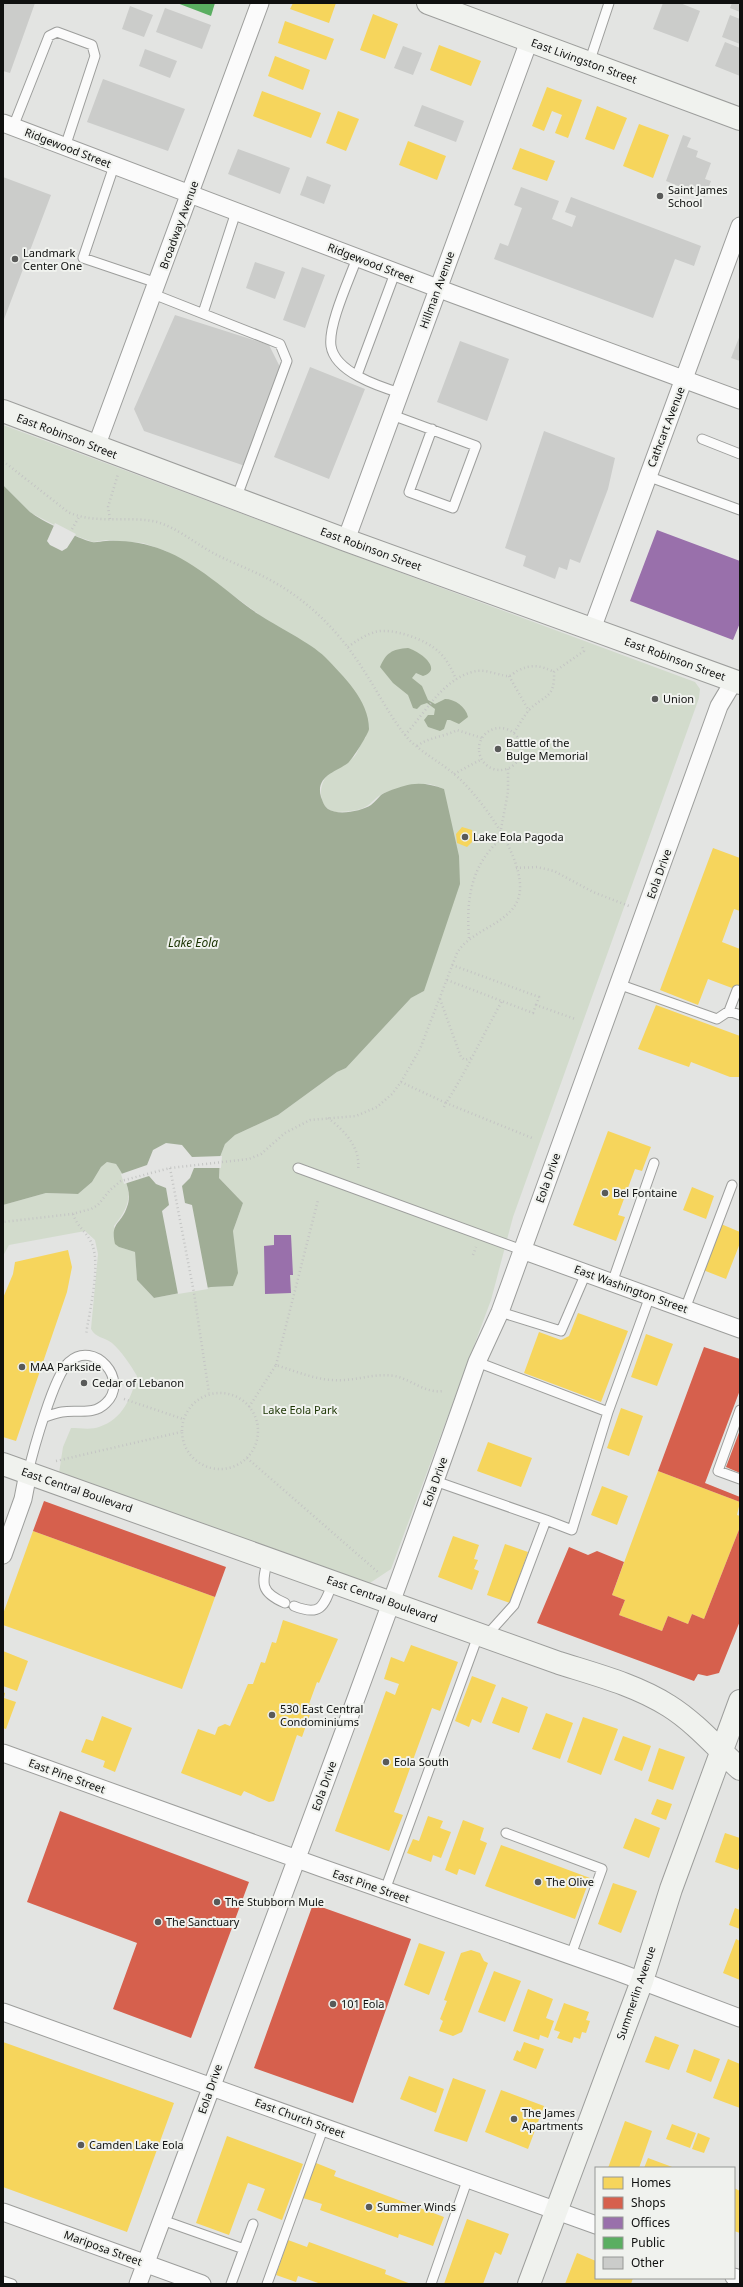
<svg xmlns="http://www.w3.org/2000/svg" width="743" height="2287" viewBox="0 0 743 2287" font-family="'Noto Sans',sans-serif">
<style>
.green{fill:#d2dbcc}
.water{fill:#a0ad96}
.pier{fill:#e3e4e2}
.homes{fill:#f6d55c}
.shops{fill:#d6604d}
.offices{fill:#9970ab}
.public{fill:#5aae61}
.building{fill:#cbccca}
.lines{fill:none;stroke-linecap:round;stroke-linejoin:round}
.lane-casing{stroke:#9d9e9c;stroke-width:11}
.street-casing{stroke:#9d9e9c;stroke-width:19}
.secondary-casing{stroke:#9d9e9c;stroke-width:24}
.path{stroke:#c4c5c4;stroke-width:2.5;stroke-dasharray:1 3;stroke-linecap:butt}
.lane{stroke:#fbfbfb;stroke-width:9}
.street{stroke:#fbfbfb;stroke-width:17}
.secondary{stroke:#f0f2ee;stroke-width:22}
.poi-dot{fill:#595a59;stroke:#f0f2ee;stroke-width:1.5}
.labels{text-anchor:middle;stroke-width:4;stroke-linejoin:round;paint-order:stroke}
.street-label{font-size:11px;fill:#0f100f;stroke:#f0f2ee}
.poi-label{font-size:11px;fill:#0f100f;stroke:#f0f2ee;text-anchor:start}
.park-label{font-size:11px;fill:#1b3402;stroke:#f0f2ee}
.water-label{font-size:12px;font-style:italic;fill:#1a3301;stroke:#f0f2ee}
</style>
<rect width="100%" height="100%" fill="#e3e4e2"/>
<path class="green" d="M3,425l692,257 5,7 -1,9 -186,519 -22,83 -100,269 -21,14 -12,-3 -299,-107 4,-26 8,-19c8,0 21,2 28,-1 24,-8 32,-29 38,-51 -7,-12 -15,-24 -25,-33 -8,-6 -16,-5 -21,-14l7,-75 -3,-14 -10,-9 -76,14 -6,11v-51l43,-12 32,1 14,-12 9,-15 6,-5 9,2c17,24 17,39 -2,62l5,21 16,5 2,28 17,18 57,-11 22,-1 2,-34 -2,-21 10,-28 -24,-25 1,-21 5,-13 10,-9 43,-20 59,-43 9,-4 65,-70 13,-7 20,-202c-6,-2 -14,-6 -20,-5 -10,1 -34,6 -42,10 -9,5 -13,14 -25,16 -6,1 -15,2 -21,2 -17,-2 -19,-25 -9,-36 7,-9 19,-11 27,-19 5,-6 6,-14 12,-20l-109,-124 -56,-41 -35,-21 -23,-8 -37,-3 -13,2 -17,-6 -45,-23 -28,-28z"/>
<path class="water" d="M3,485c9,9 18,18 27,27 10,8 49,27 62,30 4,1 9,-1 14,-1 19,-1 39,2 57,9 33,12 66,44 95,64 18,12 53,29 67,43 18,19 44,43 44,72 0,4 -17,31 -21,34 -12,9 -33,13 -27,34 2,5 3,9 7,12 10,7 34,2 43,-4 4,-3 7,-7 10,-10 6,-4 16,-7 23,-9 13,-4 27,-2 40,3l15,67 1,28 -36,107 -13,7 -65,70 -9,4 -59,43 -43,20 -10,9 -5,13 -1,21 24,25 -10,28 5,42 -5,13 -22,1 -57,11 -17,-18 -2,-28 -16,-5 -4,-3c-5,-22 6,-19 12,-37 6,-15 -3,-31 -11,-43l-9,-2 -6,5 -9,15 -14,12 -32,-1 -43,12z
M408,648c11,3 36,21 15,28l-7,-3 -4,5 10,8 6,14 7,4 10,-5c10,0 21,8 23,18l-9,7 -9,-4h-3l-3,9 -4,2 -12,-4 -4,-7 4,-5h6l1,-6 -8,-6 -6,2 -4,4 -4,-1 -5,-13 -15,-12 -13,-16c6,-14 12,-18 28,-19z"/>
<path class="pier" d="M55,523l21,11 -9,14 -5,3 -12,-6 -3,-4z
M166,1143l16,2 10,12 30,-1 -1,12h-27l-4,10 -8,8 3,17 7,2 16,84 -30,5 -16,-83 7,-6 -3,-17 -10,-4 -7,-8 -25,8 -3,-10 26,-9 6,-15z"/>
<path class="homes" d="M293,3h43l-7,20 -39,-14z
M373,14l25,10 -13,35 -25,-9z
M285,21l49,18 -8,21 -48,-17z
M439,45l42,16 -10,25 -41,-16z
M275,56l35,14 -7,20 -35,-14z
M547,87l35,13 -14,38 -13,-5 7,-18 -10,-4 -8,20 -12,-5z
M262,91l59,22 -10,25 -58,-22z
M597,106l30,12 -13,32 -29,-11z
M338,111l21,8 -13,32 -20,-8z
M639,124l30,11 -16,43 -30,-12z
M408,141l38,15 -9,24 -38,-15z
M520,148l35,13 -8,20 -35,-12z
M462,827l10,3 2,10 -7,7 -10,-4 -1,-9z
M713,848l27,10v53l-6,-2 -12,33 18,7v42l-32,-12 -10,26 -38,-15z
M656,1005l84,31v41h-10l-39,-15 -2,5 -51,-18z
M608,1131l43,16 -9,24 -7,-2 -17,46 7,2 -9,24 -43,-16z
M692,1187l22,9 -8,23 -23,-9z
M721,1224l19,8v11l-14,36 -23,-9z
M68,1250l4,17 -5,25 -51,149 -13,-4v-139l10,-24 2,-12z
M578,1313l50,18 -27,71 -77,-29 15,-41 22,8 8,-4z
M646,1334l27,10 -16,42 -26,-9z
M621,1408l22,8 -14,40 -22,-8z
M488,1442l44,16 -11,29 -44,-16z
M658,1471l82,31 -3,13 3,1v11l-36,92 -12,-5 -4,10 -20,-8 -6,15 -43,-16 6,-15 -13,-5z
M602,1486l26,10 -11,29 -26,-10z
M33,1531l182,66 -33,92 -179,-64v-11z
M453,1536l26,9 -5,14 4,1 -4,9 5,2 -7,19 -34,-13z
M505,1544l23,8 -18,51 -23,-8z
M283,1620l55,19 -19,44 -2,-1 -8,22 4,2 -11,31 -5,-2 -23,66 -5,1 -25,-11 -3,5 -60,-23 17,-44 17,6 3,-8 7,-3 5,2 18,-42h5l8,-22 4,1 7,-21 4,1z
M411,1645l47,17 -18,49 -8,-3 -38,104 9,3 -14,36 -54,-20 51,-140 9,4 4,-11 -15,-5 7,-22 13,5z
M3,1651l25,10 -11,30 -14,-5z
M472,1676l24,9 -15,38 -9,-4 -3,8 -14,-6z
M3,1692l2,1 -1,5 12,4 -10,27 -3,-1z
M502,1697l26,10 -9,26 -27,-10z
M546,1713l27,10 -13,36 -28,-10z
M102,1716l30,12 -17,44 -12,-5 2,-6 -24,-9 5,-13 7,2z
M583,1717l35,12 -17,46 -34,-13z
M623,1736l28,10 -9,25 -28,-11z
M659,1748l26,9 -12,33 -25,-9z
M657,1799l15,5 -6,16 -15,-6z
M428,1816l15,5 -3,7 11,4 -10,26 -8,-3 -2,7 -24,-9 6,-14 6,2z
M635,1818l25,10 -11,30 -26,-10z
M463,1820l21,8 -4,12 7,3 -12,32 -16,-6 -2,6 -12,-5z
M725,1833l15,5v27l-2,5 -23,-8z
M501,1845l89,33 -15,41 -90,-33z
M613,1883l24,8 -16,42 -23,-9z
M735,1908l5,2v19l-11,-4z
M736,1939l4,2v39l-17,-7z
M419,1943l26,9 -16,43 -25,-10z
M471,1950l9,3 4,8 4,2 -26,69 -9,4 -14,-5 4,-10 -3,-2 7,-18 -3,-1 17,-47z
M494,1971l27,10 -16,41 -27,-10z
M528,1989l25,10 -7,19 8,3 -6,17 -8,-3 -1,5 -26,-9z
M564,2003l25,9 -3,8 4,1 -4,12 -4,-1 -2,7 -6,-2 -2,6 -15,-5 3,-6 -6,-2z
M655,2036l24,9 -10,25 -24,-8z
M3,2042l171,61 -47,129 -124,-45z
M524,2042l20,7 -8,20 -23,-9 4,-10 3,2z
M694,2049l26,10 -9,23 -25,-10z
M728,2059l12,5v44l-27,-10z
M409,2076l35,13 -8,24 -36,-14z
M453,2078l33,12 -19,52 -33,-11z
M501,2090l43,16 -16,43 -43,-17z
M625,2121l27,10 -13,37h-31z
M672,2124l24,9 -6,15 -24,-9z
M698,2133l12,5 -6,15 -12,-4z
M227,2136l76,28 -21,56 -25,-10 8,-21 -17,-6 -19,52 -33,-12z
M648,2158l27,10h-31z
M316,2163l20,8 -2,5 110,41 -11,29 -34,-12 -1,4 -78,-28 2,-6 -19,-6z
M734,2188l6,3v42l-6,-2z
M467,2219l42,15 -8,21 -6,-3 -12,32h-39z
M288,2240l19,7 2,-5 77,28 -1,4 26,10h-90l-23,-8 -2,6 -20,-7z
M577,2253l19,8v17h37l-2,6h-66z"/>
<path class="shops" d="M704,1347l36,12v31l-35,93 35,14v5l-82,-31z
M740,1430v43l-14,-6z
M44,1501l182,66 -11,30 -182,-66z
M740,1527v94l-21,52 -12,3 -9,-2 -4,7 -157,-58 32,-76 19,8 9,-4 27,11 -12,33 13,5 -6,15 43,16 6,-15 20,8 4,-10 12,5z
M60,1811l189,71 -58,156 -78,-29 24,-66 -110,-41z
M313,1904l98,35 -58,164 -99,-35z"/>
<path class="offices" d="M657,530l83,31v62l-7,17 -103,-39z
M274,1235h17l2,40h-3l1,18 -26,1 -1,-48 10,-1z"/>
<path class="public" d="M177,3h38l-4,13z"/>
<path class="building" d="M3,3h32l-25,70 -7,-2z
M663,3h17l20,8 -12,31 -35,-13z
M732,3h8v9l-10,-4z
M130,6l23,9 -9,22 -22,-8z
M165,8l46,17 -9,24 -46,-17z
M730,15l10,4v25l-18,-7z
M725,42l15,6v28l-25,-10z
M403,46l19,7 -9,22 -19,-7z
M145,49l32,12 -7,17 -31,-12z
M103,79l82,30 -17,42 -81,-29z
M422,105l42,16 -8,21 -42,-16z
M683,135l8,3 -4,9 11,4 -2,6 15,6 -6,16 6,2 -6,16 -39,-16z
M238,149l52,19 -10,26 -52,-20z
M307,176l24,9 -7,19 -24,-9z
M3,177l48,18 -48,127z
M521,187l38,14 -7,18 20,8 4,-11 -11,-4 6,-15 130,49 -7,20 -19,-7 -22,59 -159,-59 6,-16 8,3 14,-38 -8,-3z
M255,262l30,10 -10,27 -29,-11z
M302,267l23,8 -20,53 -22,-8z
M175,315l94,30 12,24 -36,97 -101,-35 -10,-22z
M740,335v26l-9,-3z
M460,341l49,18 -22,62 -50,-19z
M310,367l55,22 -36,90 -55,-22z
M544,431l71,27 -7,31 -28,74 -10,-4 -3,11 -8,-3 -4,12 -32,-13 3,-10 -21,-8z"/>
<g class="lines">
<defs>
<path id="lane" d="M589,63l20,-60
M13,127l36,-91 8,-4 35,13 3,11 -30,91
M114,166l-31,92 74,25
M357,258c-8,22 -29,67 -26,88 4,26 47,40 69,47
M153,294l127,50 7,17 -51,138
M203,313l33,-101
M357,375l38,-102
M392,415l84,31 -23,62 -44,-16 23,-63
M702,439l38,15
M647,476l93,34
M618,984l99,35 12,-8 8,-21
M729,1011l11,4
M298,1168l224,82
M612,1283l42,-120
M685,1309l47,-124
M500,1312l61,19 25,-58
M477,1362l131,50
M740,1410l-22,61 22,8
M28,1473c5,-22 26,-98 41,-111 25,-23 61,18 37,41 -13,13 -28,6 -44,9 -6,1 -11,3 -17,5
M435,1481l111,39
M268,1558c-6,25 -9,34 17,45
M294,1606c27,11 30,0 39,-24
M486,1636l28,-31 32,-85 26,10 36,-118 42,-116
M506,1833l96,36 -31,86
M385,1890l94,-257
M162,2220l82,29
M3,2281l9,3
M231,2284l22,-60
M267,2284l57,-158
M431,2284l37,-106"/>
<path id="street" d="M3,123l450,171 287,106
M96,447l164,-444
M346,540l183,-499
M592,629l148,-403
M522,1250l218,79
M3,1555l20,-56 5,-26
M3,1753l319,115 296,104 122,46
M3,2012l593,213
M3,2212l199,72
M734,2277l6,2
M138,2284c114,-307 231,-613 339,-922l23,-50 219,-606 15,-25"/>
<path id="secondary" d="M428,3l312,116
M3,411l343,129 394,143
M3,1464l556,199c38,12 77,22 110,43 27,17 48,42 71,63
M529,2284l113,-303 29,-92 69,-188"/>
</defs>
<use href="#lane" class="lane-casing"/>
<use href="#street" class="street-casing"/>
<use href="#secondary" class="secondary-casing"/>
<path class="path" d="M3,461l65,51c28,13 59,3 89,10 21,6 40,23 60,33 18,9 37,16 55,26 40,22 70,54 94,93 13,20 24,42 39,61 12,15 32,25 48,38 26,21 75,88 66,123 -7,28 -48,33 -62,57l-37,96 -19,33 -9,12 -15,13 -21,9 -46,4 -25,13 -24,21 -12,5 -79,9 -49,13 -11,9 -12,15 -7,4 -19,5 -69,8
M110,519l-2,-12 10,-33
M72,529l7,-12
M348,647c8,-6 17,-12 27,-15 17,-5 53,8 65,21 8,8 12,17 16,26
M509,676l20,35
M479 749a21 21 0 1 1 42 0a21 21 0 1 1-42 0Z
M514,733c4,-7 9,-15 14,-22 16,-17 27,-11 26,-39l30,-21 -2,-5
M405,735c21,-23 38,-57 71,-64 10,-2 28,6 33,5 2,0 6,-4 8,-5 14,-7 23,-6 37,1
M417,746c12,-9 27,-9 40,-16l25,8
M454,774l28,-15
M501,829l7,-37v-24
M516,868l21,-1 17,4 39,21 36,14
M469,938c-3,-40 2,-74 34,-101
M452,965l87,32 -3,8
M447,980l86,33 3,-8 39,14
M440,999l21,58 4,3 6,-2
M401,1082l45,21c21,-33 37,-68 56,-102
M444,1107l2,-4 86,35
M328,1118c17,13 33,30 30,52
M170,1168l24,125 15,100
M73,1214c5,14 13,17 18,28 11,21 -2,70 -5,93
M473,1255l3,-8
M276,1365l42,-165
M182 1431a38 38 0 1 1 76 0a38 38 0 1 1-76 0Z
M124,1399l59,20
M249,1407l27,-42c22,7 44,17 68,15 18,-1 33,-7 51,-4 17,4 31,18 49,15
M247,1458l132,115
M56,1461l125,-29"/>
<use href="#lane" class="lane"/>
<use href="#street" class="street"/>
<use href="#secondary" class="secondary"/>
</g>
<g class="poi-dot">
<circle cx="660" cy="196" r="4"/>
<circle cx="15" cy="259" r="4"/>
<circle cx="655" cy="699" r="4"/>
<circle cx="498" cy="749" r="4"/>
<circle cx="465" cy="837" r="4"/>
<circle cx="605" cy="1193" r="4"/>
<circle cx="22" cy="1367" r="4"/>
<circle cx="84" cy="1383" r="4"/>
<circle cx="272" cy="1715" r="4"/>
<circle cx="386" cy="1762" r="4"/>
<circle cx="538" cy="1882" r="4"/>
<circle cx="217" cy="1902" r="4"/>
<circle cx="158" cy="1922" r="4"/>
<circle cx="333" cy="2004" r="4"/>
<circle cx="514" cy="2119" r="4"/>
<circle cx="81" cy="2145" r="4"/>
<circle cx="369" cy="2207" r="4"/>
</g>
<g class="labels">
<g class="street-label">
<text transform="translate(584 61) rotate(20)" y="4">East Livingston Street</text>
<text transform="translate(68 148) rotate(21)" y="4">Ridgewood Street</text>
<text transform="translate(179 225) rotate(-70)" y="4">Broadway Avenue</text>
<text transform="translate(371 263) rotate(21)" y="4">Ridgewood Street</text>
<text transform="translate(437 290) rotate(-70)" y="4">Hillman Avenue</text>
<text transform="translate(666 427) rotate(-69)" y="4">Cathcart Avenue</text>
<text transform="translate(67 436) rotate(21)" y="4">East Robinson Street</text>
<text transform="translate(371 549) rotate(20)" y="4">East Robinson Street</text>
<text transform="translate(675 659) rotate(20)" y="4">East Robinson Street</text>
<text transform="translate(659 874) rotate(-70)" y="4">Eola Drive</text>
<text transform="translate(548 1178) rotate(-70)" y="4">Eola Drive</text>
<text transform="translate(631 1289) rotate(20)" y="4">East Washington Street</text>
<text transform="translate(435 1482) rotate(-70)" y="4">Eola Drive</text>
<text transform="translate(77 1490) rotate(19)" y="4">East Central Boulevard</text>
<text transform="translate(382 1599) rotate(20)" y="4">East Central Boulevard</text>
<text transform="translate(67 1776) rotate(20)" y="4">East Pine Street</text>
<text transform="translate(324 1786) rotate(-70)" y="4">Eola Drive</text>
<text transform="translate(371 1886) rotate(19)" y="4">East Pine Street</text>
<text transform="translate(636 1993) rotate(-71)" y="4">Summerlin Avenue</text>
<text transform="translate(210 2089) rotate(-71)" y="4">Eola Drive</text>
<text transform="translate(300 2118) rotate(20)" y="4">East Church Street</text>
<text transform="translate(103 2248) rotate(20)" y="4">Mariposa Street</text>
</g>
<g class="poi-label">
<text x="668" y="194">Saint James<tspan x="668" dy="13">School</tspan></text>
<text x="23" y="257">Landmark<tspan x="23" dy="13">Center One</tspan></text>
<text x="663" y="703">Union</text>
<text x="506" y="747">Battle of the<tspan x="506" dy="13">Bulge Memorial</tspan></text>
<text x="473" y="841">Lake Eola Pagoda</text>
<text x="613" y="1197">Bel Fontaine</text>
<text x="30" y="1371">MAA Parkside</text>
<text x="92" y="1387">Cedar of Lebanon</text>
<text x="280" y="1713">530 East Central<tspan x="280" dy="13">Condominiums</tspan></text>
<text x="394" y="1766">Eola South</text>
<text x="546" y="1886">The Olive</text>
<text x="225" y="1906">The Stubborn Mule</text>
<text x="166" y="1926">The Sanctuary</text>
<text x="341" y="2008">101 Eola</text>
<text x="522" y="2117">The James<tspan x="522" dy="13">Apartments</tspan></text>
<text x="89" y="2149">Camden Lake Eola</text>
<text x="377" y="2211">Summer Winds</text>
</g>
<g class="park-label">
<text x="300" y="1414">Lake Eola Park</text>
</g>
<g class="water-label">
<text x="193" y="947">Lake Eola</text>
</g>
</g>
<rect width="743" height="2287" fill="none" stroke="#0f100f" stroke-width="8"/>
<rect x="595" y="2167" width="140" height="112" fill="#f0f2ee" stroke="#969895"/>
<rect x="603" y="2177" width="20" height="12" fill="#f6d55c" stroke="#969895"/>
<text x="631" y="2187" font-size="12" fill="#0f100f">Homes</text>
<rect x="603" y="2197" width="20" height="12" fill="#d6604d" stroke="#969895"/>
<text x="631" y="2207" font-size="12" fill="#0f100f">Shops</text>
<rect x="603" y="2217" width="20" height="12" fill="#9970ab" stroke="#969895"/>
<text x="631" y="2227" font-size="12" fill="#0f100f">Offices</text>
<rect x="603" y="2237" width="20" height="12" fill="#5aae61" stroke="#969895"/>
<text x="631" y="2247" font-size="12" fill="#0f100f">Public</text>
<rect x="603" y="2257" width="20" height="12" fill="#cbccca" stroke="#969895"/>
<text x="631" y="2267" font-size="12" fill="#0f100f">Other</text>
</svg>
